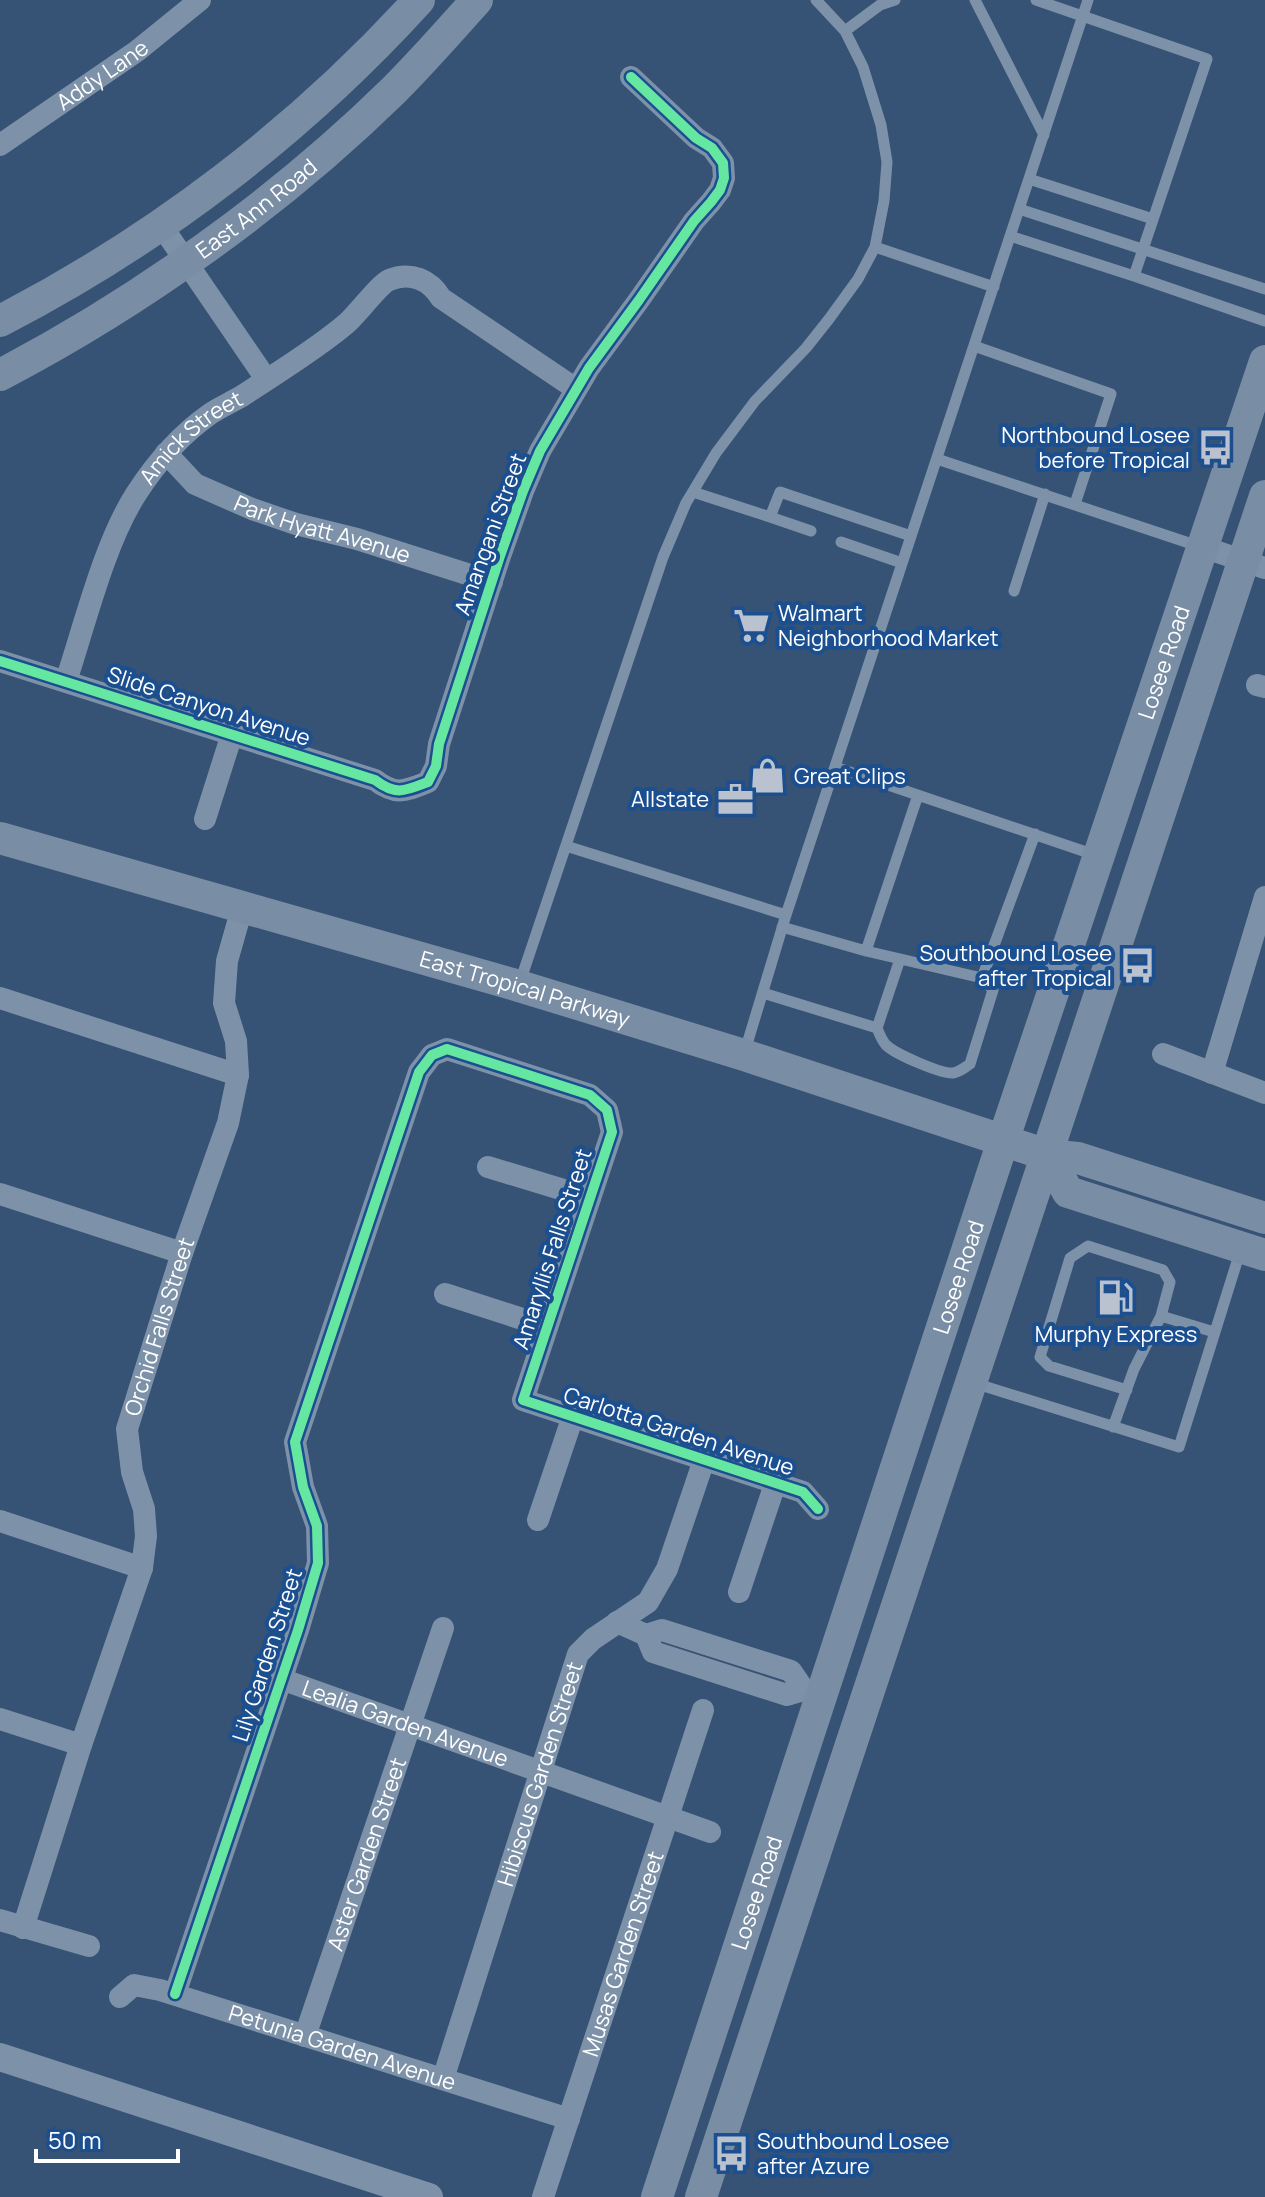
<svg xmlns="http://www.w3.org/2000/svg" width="1265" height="2197" viewBox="0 0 1265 2197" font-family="Manrope,sans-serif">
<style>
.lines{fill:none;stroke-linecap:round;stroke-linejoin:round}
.service{stroke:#7d92a8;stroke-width:11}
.minor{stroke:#7d92a8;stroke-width:22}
.tertiary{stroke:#7d92a8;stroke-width:28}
.secondary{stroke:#798da4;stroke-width:32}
.cycleway-casing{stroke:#1b4f8f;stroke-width:15}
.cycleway{stroke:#66e7a1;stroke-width:10}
.labels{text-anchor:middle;stroke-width:8;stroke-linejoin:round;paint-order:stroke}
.street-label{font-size:22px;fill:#fff;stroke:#1b4f8f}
.poi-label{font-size:22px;fill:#fff;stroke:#1b4f8f;text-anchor:end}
</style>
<rect width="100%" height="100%" fill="#365274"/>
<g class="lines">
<path class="service" d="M975,0l69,135
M1036,0l171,59 -73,217
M845,31l35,-26 15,-5
M1029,179l124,40
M1019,209l246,80
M1010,236l124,40 131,45
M875,247l119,40
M974,346l137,48 -36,110
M937,459l261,87
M693,492l77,25 10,-25 131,44
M770,517l41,14
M841,542l61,21
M1014,591l31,-97
M835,767l260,88
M566,846l220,69
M782,927l84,24 116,27 53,-144
M866,951l52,-156
M519,985l144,-428 23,-54 30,-50 39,-52 51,-53 23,-29 29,-40 17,-32 9,-46 3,-39 -6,-37 -18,-58 -18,-36 -29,-31
M763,993l114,35 23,-69
M877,1028c2,5 5,13 9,17 9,9 55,29 67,28 7,-1 11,-5 17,-9l23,-74 -11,-12
M744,1054l42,-139 302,-915
M974,1383l205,64 61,-195
M1127,1390l-78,-24 -9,-9 30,-99 18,-12 75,24 7,12 -9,34
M1113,1427l21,-58 27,-53 53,16"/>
<g class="minor">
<path id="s1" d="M0,145l137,-94 63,-51"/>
<path d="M161,225l105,154"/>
<path id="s2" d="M166,453l29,31 57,25 44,15 61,15 135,43"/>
<path d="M1203,547l62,21"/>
<path d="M0,661l375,119c21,16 30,11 53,2l8,-16 3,-22 61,-188 23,-65 17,-40 49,-83 50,-68 55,-79 17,-19 9,-12 4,-12 -1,-15 -11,-15 -16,-10 -65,-61"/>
<path id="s3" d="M66,681c19,-57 38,-137 70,-187 20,-31 44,-59 74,-80 10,-7 22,-12 32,-18 33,-22 75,-47 105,-73 10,-9 33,-39 42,-43 22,-9 41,0 52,18l135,91"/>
<path d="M1257,685l8,2"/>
<path d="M205,819l27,-85"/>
<path d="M0,998l238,77"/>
<path d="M1163,1054l102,39"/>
<path d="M1212,1073l53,-176"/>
<path d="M488,1167l102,31"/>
<path d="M0,1194l182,59"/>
<path d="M445,1294l102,33"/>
<path d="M538,1520l35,-104"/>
<path d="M0,1521l142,47"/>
<path d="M739,1592l36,-108"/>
<path d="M617,1622l29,13 16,-5 129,41 13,19 -17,5 -134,-43 -7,-17"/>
<path id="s4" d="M281,1679l429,153"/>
<path d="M0,1719l81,26"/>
<path d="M0,1920l89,26"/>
<path id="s5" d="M23,1928l58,-183 61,-177 4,-32 -2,-27 -12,-37 -5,-43 55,-176 46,-130 10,-48 -2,-34 -12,-38 3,-42 15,-53"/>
<path d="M175,1994l123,-364 20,-67 -1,-37 -14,-39 -8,-45 124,-370 13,-17 15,-6 143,46 17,15 5,22 -89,268 280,92 15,17"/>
<path id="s6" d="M120,1997l14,-12 26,5 409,129"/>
<path id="s7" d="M305,2036l138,-408"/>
<path id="s8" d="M443,2079l135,-425 15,-15 55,-37 19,-33 37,-109"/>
<path id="s9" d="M543,2197l160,-487"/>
</g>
<path class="tertiary" d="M0,2057l429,140"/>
<g class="secondary">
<path d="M0,321c157,-81 300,-190 419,-321"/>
<path id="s10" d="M0,375c140,-73 281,-174 394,-285 29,-29 56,-60 83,-90"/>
<path id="s11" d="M0,838l519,148 225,69 303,100 31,3 187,60"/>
<path d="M1047,1155l21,37 197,63"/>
<path id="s12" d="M657,2197l346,-1056 262,-780"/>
<path d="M701,2197c190,-566 378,-1133 564,-1701"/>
</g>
<defs>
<path id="cycleway" d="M0,661l375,119c21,16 30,11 53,2l8,-16 3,-22 61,-188 23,-65 17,-40 49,-83 50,-68 55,-79 17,-19 9,-12 4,-12 -1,-15 -11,-15 -16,-10 -65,-61
M175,1994l123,-364 20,-67 -1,-37 -14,-39 -8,-45 124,-370 13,-17 15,-6 143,46 17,15 5,22 -89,268 280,92 15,17"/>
</defs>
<use href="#cycleway" class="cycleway-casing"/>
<use href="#cycleway" class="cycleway"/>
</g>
<defs>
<symbol id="bus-bare" viewBox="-9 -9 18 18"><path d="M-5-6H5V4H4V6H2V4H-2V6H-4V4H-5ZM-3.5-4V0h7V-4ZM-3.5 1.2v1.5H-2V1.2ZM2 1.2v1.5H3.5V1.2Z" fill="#b9c2ce" stroke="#1b4f8f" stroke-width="2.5" paint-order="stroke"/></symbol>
<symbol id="supermarket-bare" viewBox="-9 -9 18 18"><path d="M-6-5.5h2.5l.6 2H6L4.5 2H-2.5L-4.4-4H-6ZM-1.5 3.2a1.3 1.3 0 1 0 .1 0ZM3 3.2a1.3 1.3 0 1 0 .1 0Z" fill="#b9c2ce" stroke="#1b4f8f" stroke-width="2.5" paint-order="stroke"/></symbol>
<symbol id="shop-bare" viewBox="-9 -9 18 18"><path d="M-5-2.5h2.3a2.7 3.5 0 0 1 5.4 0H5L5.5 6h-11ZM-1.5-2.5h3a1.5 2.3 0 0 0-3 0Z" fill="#b9c2ce" stroke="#1b4f8f" stroke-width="2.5" paint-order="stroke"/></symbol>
<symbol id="office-bare" viewBox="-9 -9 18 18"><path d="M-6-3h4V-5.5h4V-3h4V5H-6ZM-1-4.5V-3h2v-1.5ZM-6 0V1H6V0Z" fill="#b9c2ce" stroke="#1b4f8f" stroke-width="2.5" paint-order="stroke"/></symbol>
<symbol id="fuel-bare" viewBox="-9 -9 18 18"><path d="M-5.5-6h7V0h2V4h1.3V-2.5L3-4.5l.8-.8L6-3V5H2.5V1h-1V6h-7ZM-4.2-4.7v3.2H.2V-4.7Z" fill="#b9c2ce" stroke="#1b4f8f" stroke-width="2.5" paint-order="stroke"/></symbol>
</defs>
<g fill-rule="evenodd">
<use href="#bus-bare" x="1190" y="422" width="51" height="51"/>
<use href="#supermarket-bare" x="726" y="600" width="51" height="51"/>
<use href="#shop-bare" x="742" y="750" width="51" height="51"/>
<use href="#office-bare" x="710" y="774" width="51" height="51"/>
<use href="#bus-bare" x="1112" y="940" width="51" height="51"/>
<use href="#fuel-bare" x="1090" y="1272" width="51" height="51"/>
<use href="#bus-bare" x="706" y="2128" width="51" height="51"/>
</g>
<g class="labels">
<g class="street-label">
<text dy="8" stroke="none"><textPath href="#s1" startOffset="124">Addy Lane</textPath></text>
<text dy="8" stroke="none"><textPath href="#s10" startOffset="306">East Ann Road</textPath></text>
<text dy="8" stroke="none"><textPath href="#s3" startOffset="280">Amick Street</textPath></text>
<text dy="8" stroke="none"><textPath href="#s2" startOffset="178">Park Hyatt Avenue</textPath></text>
<text transform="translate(490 534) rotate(-70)" y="8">Amangani Street</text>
<text dy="8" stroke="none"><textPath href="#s12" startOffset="1616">Losee Road</textPath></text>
<text transform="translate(209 706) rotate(18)" y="8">Slide Canyon Avenue</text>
<text dy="8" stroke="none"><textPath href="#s11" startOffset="546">East Tropical Parkway</textPath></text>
<text transform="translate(552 1249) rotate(-72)" y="8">Amaryllis Falls Street</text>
<text dy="8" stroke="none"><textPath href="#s12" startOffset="968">Losee Road</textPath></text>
<text dy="8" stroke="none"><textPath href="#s5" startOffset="628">Orchid Falls Street</textPath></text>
<text transform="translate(679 1431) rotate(18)" y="8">Carlotta Garden Avenue</text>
<text transform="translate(267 1655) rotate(-72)" y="8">Lily Garden Street</text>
<text dy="8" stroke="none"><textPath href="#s4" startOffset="132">Lealia Garden Avenue</textPath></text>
<text dy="8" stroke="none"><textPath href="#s8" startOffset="320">Hibiscus Garden Street</textPath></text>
<text dy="8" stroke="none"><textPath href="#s7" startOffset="192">Aster Garden Street</textPath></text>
<text dy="8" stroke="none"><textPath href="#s12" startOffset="320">Losee Road</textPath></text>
<text dy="8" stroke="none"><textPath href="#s9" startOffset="256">Musas Garden Street</textPath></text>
<text dy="8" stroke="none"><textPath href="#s6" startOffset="236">Petunia Garden Avenue</textPath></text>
</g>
<g class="poi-label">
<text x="1190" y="443">Northbound Losee<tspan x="1190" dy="25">before Tropical</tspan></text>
<text x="778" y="621" text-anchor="start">Walmart<tspan x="778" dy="25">Neighborhood Market</tspan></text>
<text x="794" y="784" text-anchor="start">Great Clips</text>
<text x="709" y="807">Allstate</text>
<text x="1112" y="961">Southbound Losee<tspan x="1112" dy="25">after Tropical</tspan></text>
<text x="1116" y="1342" text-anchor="middle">Murphy Express</text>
<text x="757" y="2149" text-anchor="start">Southbound Losee<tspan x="757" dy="25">after Azure</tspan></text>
</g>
</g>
<path d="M36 2149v12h142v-12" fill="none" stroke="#ffffff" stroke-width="4"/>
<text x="48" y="2149" font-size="24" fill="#ffffff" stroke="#1b4f8f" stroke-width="6" paint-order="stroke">50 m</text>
</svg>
